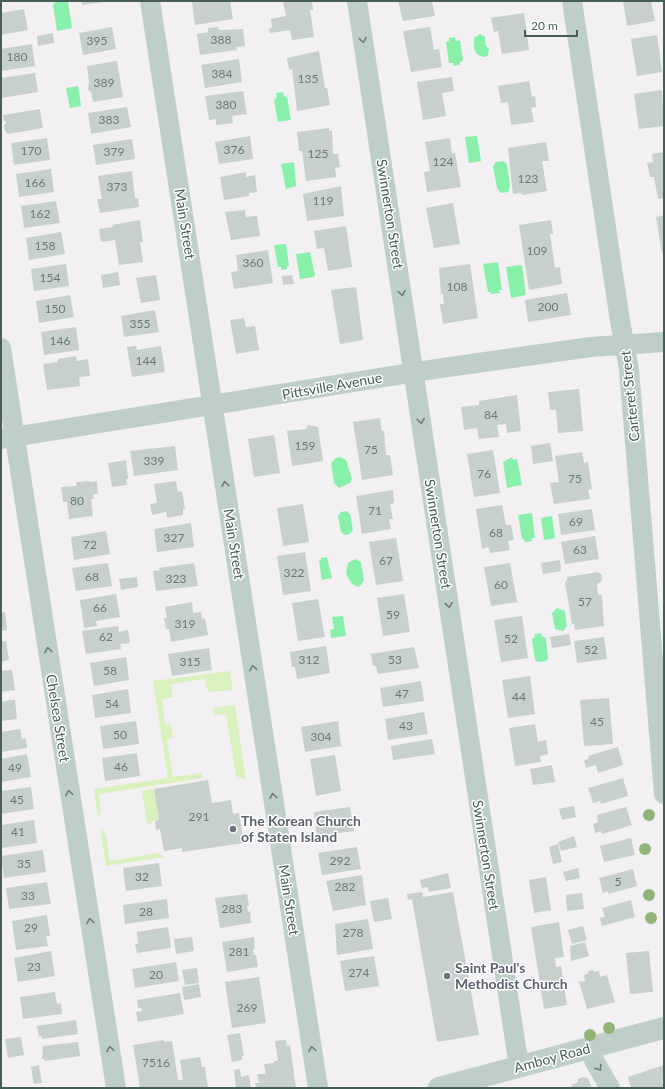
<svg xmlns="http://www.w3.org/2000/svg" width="665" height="1089" viewBox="0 0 665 1089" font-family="Lato,sans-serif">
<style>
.green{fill:#d8f1bd}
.water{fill:#89f0a9}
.building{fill:#c7d0cd}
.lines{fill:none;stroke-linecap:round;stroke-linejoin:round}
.minor{stroke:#bdcfc8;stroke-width:20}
.tertiary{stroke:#bdcfc8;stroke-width:22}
.tree{fill:#90b577}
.oneway{stroke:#6a8077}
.worship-dot{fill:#6b7280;stroke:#fff;stroke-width:1.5}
.labels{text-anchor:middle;stroke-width:3;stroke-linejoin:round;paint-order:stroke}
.number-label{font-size:12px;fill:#677a72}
.street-label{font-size:14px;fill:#475e54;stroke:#fff}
.worship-label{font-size:14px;font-weight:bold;fill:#5b616d;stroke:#fff;text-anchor:start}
</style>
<rect width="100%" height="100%" fill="#f2f0f2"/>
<path class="green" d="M230,671l3,19 -22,2 -4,-3 -2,-10 -34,5 2,13 -11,2 3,25 6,-1 2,15 -6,2 6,37 29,-4 1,5 -104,16 2,18 -3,6 -4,-29 74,-11 -15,-97z
M235,705l11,75 -10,-4 -10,-62 -13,1v-7z
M154,789l5,31 -7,1v2l-5,1 -5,-33z
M100,828l6,6 4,27 48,-8 7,4 -59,9z"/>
<path class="water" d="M58,1l10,1 4,26 -15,3 -4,-27z
M480,34l5,3 1,9 3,3 -1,6 -3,2c-11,-1 -12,-10 -11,-19z
M455,37l1,4 4,-1 3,21 -3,1v3l-7,1v-3h-4l-3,-21 3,-1v-3z
M78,86l3,20 -11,2 -4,-20z
M283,92l1,4 3,1 4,23 -13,2 -4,-22 3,-3 -1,-4z
M477,136l4,25 -12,2 -4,-26z
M503,161l4,3 3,22 -2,6 -7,1 -4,-5 -4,-22 3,-4z
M294,162l2,24 -10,3 -5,-25z
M286,244l3,22h-2v3l-5,1 -1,-3h-3l-4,-22z
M310,252l5,23 -1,2 -14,2 -4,-25z
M498,262l4,28h-3l1,3 -9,1v-2h-3l-5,-28z
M522,265l4,30 -15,3 -5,-31z
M340,457l6,3 6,19 -2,4 -11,5 -5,-5 -3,-20 5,-5z
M512,457l1,3 4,-1 5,26 -15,3 -4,-26z
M346,511l4,3 3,16 -3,4 -5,1 -4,-3 -3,-16 3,-4z
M532,513l3,25h-3v3l-7,1 -1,-3h-2l-4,-24z
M552,516l3,22 -11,2 -3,-22z
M327,557l5,21 -10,2 -3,-19 2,-1v-2z
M355,559l6,3 3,18 -3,5 -3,2 -6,-3 -6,-10 2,-11z
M557,608l8,3 2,15 -4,5 -8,-2 -3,-16z
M343,616l3,20 -15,2 -1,-8 4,-1 -2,-12z
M541,633l1,3 4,2 2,21 -2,2 -8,1 -3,-2 -3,-21 3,-2v-3z"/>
<path class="building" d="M82,1h21v1l-21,3z
M199,1h31l3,18 -38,6 -3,-23z
M283,1h29l1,9h-3l4,27 -22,3 -2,-10 -20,3 -1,-5h3l-1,-9 15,-3z
M398,1h34l3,15 -32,5z
M623,1h28l4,20 -28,5z
M24,9l4,21 -27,5v-22z
M524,13l5,37 -27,4 -4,-23 -4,1 -3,-14z
M112,27l4,22 -33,6 -4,-22z
M218,27l1,3 24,-1 2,17 -9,1 1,3 -37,5 -3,-21 11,-2v-4z
M430,27l4,23 5,-1 3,18 -31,5 -8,-41z
M53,33l1,10 -16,3 -1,-10z
M657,35l5,37 -25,4 -6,-37z
M32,44l3,22 -34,5v-22z
M319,51l6,37h2l3,17 -33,6 -5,-42 -3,1 -2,-12z
M239,59l3,23 -37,6 -4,-23z
M117,61l6,36 -30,5 -2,-10 -3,-2 1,-9 -2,-15z
M35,73l3,19 -37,6v-20z
M452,77l2,14 -12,2 4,23 -23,4 -6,-38z
M529,81l3,16 3,-1 1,11 -5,1 3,14 -23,3 -3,-23 -7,1 -3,-17z
M662,90l2,36 -25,3 -5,-35z
M243,91l4,23 -15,2 1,7 -17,2v-6l-7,1 -4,-24z
M127,107l4,20 -40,7 -3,-21z
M40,109l3,19 -35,6 -3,-3 -1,-6 2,-2v-2h-2l-1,-6z
M329,128v3h3l1,23h5l2,13 -5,1 1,9 -30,4 -4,-30h-3l-2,-19z
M250,136l3,23 -34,5 -4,-22z
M47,138l3,22 -36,5 -3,-22z
M450,138l2,15h3l6,34 -34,5 -3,-20 6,-1 -5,-29z
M132,139l3,20 -39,6 -3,-20z
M546,142l3,19h-7l5,30 -25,4 -1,-2 -8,1 -5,-46z
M664,152v46l-6,1 -4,-22h-4l-3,-14 6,-1 -1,-8z
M51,169l3,23 -35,5 -3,-23z
M132,171l3,27h3l1,9 -39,6 -3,-14h5l-4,-23z
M246,172v5l9,-2 2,17 -8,1v3l-25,4 -4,-23z
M341,186l3,30 -37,5 -4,-27z
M56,201l4,22 -36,5 -3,-22z
M453,203l7,41 -26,4 -8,-40z
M245,210l1,7 11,-1 3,20 -29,4 -6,-28z
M664,215v38h-2l-6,-36z
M140,220l3,22h-3l3,20 -24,3 -4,-25 -14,2 -2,-13 14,-2 -1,-2z
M551,220l2,14h-3l5,34 5,-1 2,17 -33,6 -10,-65z
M346,226l6,41 -24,4 -4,-23 -7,1 -3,-18z
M61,232l4,22 -36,6 -3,-22z
M268,250l5,33 -39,6 -3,-17 7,-1 -2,-16z
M66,264l3,22 -35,5 -3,-22z
M470,264l8,54 -35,6 -3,-20h4l-1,-10h-2l-2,-26z
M118,272l2,13 -17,3 -2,-13z
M156,275l4,25 -19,3 -5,-25z
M292,275l2,9 -11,1 -1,-9z
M356,287l7,53 -23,4 -9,-54z
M567,293l4,22 -43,7 -3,-22z
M70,295l4,22 -35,6 -3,-22z
M155,310l4,22 -35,5 -3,-21z
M244,318l2,9 9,-1 4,24 -23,4 -6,-34z
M76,327l3,23 -35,5 -3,-23z
M136,346l1,4 24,-4 4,26 -33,5 -5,-30z
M76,356l1,5 11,-2 2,17 -11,1 1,9 -33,4 -4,-26 15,-2v-3z
M579,389l4,42 -25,2 -2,-23h-6l-2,-18z
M517,395l4,36 -14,2 -1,-9 -9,1 2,12 -20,2 -2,-11 -13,2 -3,-23 18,-2v-4z
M380,418l2,13h2l2,24h4l3,20 -31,5 -9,-58z
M308,425l10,2 5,34 -31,5 -5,-35 19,-2z
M274,435l6,38 -26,4 -6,-38z
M550,443l3,18 -20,3 -2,-18z
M175,446l3,24 -44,6 -4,-25z
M493,450l7,43 -26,4 -7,-43z
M582,452l2,11 4,-1 4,27 -4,1 2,9 -36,5 -4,-21 9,-1 -4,-26z
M126,460l2,19h-2l1,6 -15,2 -4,-24z
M89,481v1l8,-1 1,13h-5l1,5h-3l2,17 -24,3 -2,-17h-4l-2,-15 16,-1 -1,-4z
M176,481l2,11 4,-1 3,18h-2v6l-16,3 -1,-6 -14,3 -2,-11 7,-1 -3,-19z
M393,490l1,13 -4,1 3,15h-4l2,10 -29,5 -6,-38z
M303,504l6,38 -26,4 -6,-38z
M502,505l4,20h5l3,15 -6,1 2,9 -20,3 -1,-6 -7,2 -6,-40z
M592,509l3,21 -34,5 -3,-21z
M191,523l3,24 -37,5 -3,-23z
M106,531l4,23 -36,6 -3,-23z
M595,536l4,23 -34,5 -4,-22z
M396,538l7,43 -27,4 -7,-43z
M305,552l6,39 -28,4 -6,-39z
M560,560l1,11 -18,3 -2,-11z
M108,563l4,23 -36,5 -4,-23z
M194,563l4,23 -42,5 -3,-20 7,-1 -1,-2z
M510,563l7,39 -26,4 -7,-39z
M598,572l4,3v6l-5,3 1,11h4l2,31 -29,4 -1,-6h-2l-7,-42 2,-1v-4z
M137,577l1,10 -17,3 -2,-11z
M116,594l4,23 -24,4 1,5 -13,2 -4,-28z
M404,594l6,38 -27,4 -6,-38z
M318,599l7,38 -27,4 -6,-38z
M192,602l1,11 8,-1 1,7 3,-1 3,17 -37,7 -2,-13h-3l-2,-11h3l-2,-11z
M5,612l2,18 -6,1v-18z
M522,616l6,42 -27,4 -7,-42z
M118,626l1,6 9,-2 2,13 -10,1 1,5 -35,5 -4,-23z
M569,634l2,11 -19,3 -2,-11z
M604,637l3,22 -30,4 -3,-22z
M6,641l3,19 -8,2v-20z
M326,646l4,27 -33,6 -2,-12h-3l-2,-15z
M414,647l5,21 -41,6 -2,-8h-3l-2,-12z
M209,648l3,22 -40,6 -4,-22z
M126,657l3,23 -35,6 -4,-23z
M12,670l3,20 -14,2v-21z
M530,676l5,38 -27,4 -6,-38z
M421,681l3,20 -41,6 -3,-19z
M128,689l3,24 -36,5 -3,-23z
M609,698l4,46 -29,2 -4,-46z
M10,700h5l2,19 -16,2v-19z
M424,712l4,22 -40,6 -3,-21z
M136,721l3,23 -36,5 -3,-23z
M338,721l3,25 -36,6 -4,-25z
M535,724l3,18 8,-2 2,14 -8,2 1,6 -26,4 -6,-38z
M20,729l2,10 4,-1 1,10 -26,4v-20z
M432,739l3,15 -42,6 -2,-14z
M618,747l5,18 -25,8 -2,-8 -10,3 -2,-8 5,-1 -1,-3z
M137,753l3,23 -35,5 -3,-23z
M27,754l4,23 -30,5v-23z
M335,755l6,36 -25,5 -6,-37z
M552,765l3,17 -22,3 -3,-16z
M623,778l5,18 -27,8 -1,-3 -7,2 -5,-15z
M208,780l4,23 19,-3 2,14 6,-1 5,30 -62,9v-4l-18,3 -4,-22 -4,1 -1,-9 4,-1 -5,-31z
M31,787l3,22 -33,5v-23z
M574,806l2,11 -14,3 -3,-11z
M350,807l4,24 -37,5 -3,-24z
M626,807l6,18 -30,9 -1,-3 -6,2 -2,-9 5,-2 -1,-7z
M34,820l3,23 -35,5 -1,-23z
M574,836l3,11 -16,4 -3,-9z
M631,838l4,17 -31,7 -4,-16z
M558,844l4,18 -9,2 -4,-17z
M357,847l4,22 -39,6 -4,-22z
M43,850l3,22 -42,6 -3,-22z
M159,863l3,23 -36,5 -3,-23z
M578,868l2,10 -14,3 -3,-9z
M633,869l4,17 -29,8v-3l-5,2 -4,-15z
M448,873l3,15 -22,4 -1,-5 -6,1 -2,-8z
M362,875l4,30 -33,6 -7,-30z
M546,877l5,33 -17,3 -5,-33z
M47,882l4,22 -42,5 -3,-21z
M422,892l1,5 30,-5 26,143 -42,7 -25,-143 -4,1 -1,-6z
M582,893l2,16 -17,2 -1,-16z
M247,894l2,12h-2l1,6 2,-1 1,12 -31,5 -5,-30z
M388,898l4,21 -18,3 -4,-21z
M167,899l2,19 -44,6 -2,-19z
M631,900l4,17 -33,9 -2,-8 5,-1 -3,-9z
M47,915l3,21h-4l2,10 -32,4 -4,-29z
M368,919l5,30 -36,6 -2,-31z
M559,922l5,35 -9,1 1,9 5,-1 6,39 -23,4 -13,-82z
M583,926l4,14 -15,4 -4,-14z
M168,927l3,21 -34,5 -2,-9h3l-1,-12z
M192,937l2,14 -18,3 -2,-15z
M254,937l1,12h-2l1,6h2l2,12 -31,5 -5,-30z
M585,942l4,14 -18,5 -1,-15z
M51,951l4,25 -37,6 -4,-24z
M649,951l4,41 -23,2 -4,-41z
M374,956l5,30 -34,5 -5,-30z
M176,962l3,19 -44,7 -3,-19z
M197,968l2,15 -14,2 -3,-15z
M593,970l1,2 5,-1 1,6 7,-2 8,27 -28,7 -8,-27 6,-1 -1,-6 5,-2 -1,-2z
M259,977l7,46 -34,5 -7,-46z
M199,984l2,13 -17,3 -2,-13z
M55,992l2,12 4,-1 1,11 -39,5 -3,-22z
M180,993l4,21 -46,8 -2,-10 6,-1 -1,-3h-3l-1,-8z
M76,1020l2,14 -36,5v-3l-3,1 -2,-11z
M240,1033l4,23h-2v4l-10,2 -5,-27z
M21,1037l3,18 -16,3 -3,-19z
M164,1040v2l8,-1 6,39h5l-3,-20 20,-3 2,10h3l3,21h-68l-7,-43z
M286,1040l1,6 3,-1 6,43h-40l-1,-5h4l-2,-9h9l-2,-10 10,-1v-2h4l-3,-20z
M78,1042l2,14 -35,5 -1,-2h-2l1,-13z
M39,1065l3,18 -8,1 -3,-17z
M664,1065v15l-2,1 2,7h-33l-3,-11z
M240,1069l1,8 8,-2 2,13h-15l-2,-18z
M583,1077l5,1 4,10h-19l-2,-3 7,-3v-3z"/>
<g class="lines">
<path class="minor" d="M150,1l168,1087
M357,1l162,1066
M572,1l48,320 9,48 35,425
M1,348l115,740
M1,439l434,-70 156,-22 73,-5
M589,1048l6,14 15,26"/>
<path class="tertiary" d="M439,1088l225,-60"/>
</g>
<g class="tree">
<circle cx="649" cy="815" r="6"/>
<circle cx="645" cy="849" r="6"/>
<circle cx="649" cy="895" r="6"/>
<circle cx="651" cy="918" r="6"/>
<circle cx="609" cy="1028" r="6"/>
<circle cx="590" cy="1035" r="6"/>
</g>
<defs><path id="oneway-chevron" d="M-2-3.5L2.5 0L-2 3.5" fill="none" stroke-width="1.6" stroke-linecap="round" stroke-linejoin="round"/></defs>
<g class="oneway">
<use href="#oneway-chevron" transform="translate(363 40) rotate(81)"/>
<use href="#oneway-chevron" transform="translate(402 293) rotate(81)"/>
<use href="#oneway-chevron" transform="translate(421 421) rotate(81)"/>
<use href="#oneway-chevron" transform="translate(225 484) rotate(-99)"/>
<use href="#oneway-chevron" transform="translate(449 605) rotate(81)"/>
<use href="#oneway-chevron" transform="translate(48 650) rotate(-99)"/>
<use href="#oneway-chevron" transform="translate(253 668) rotate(-99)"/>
<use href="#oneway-chevron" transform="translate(69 793) rotate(-99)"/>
<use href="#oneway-chevron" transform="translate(273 796) rotate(-99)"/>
<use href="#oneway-chevron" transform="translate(90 921) rotate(-99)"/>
<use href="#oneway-chevron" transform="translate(110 1049) rotate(-99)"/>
<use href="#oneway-chevron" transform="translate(312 1049) rotate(-99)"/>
<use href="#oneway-chevron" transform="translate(599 1068) rotate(58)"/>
</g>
<g class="worship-dot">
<circle cx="233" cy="829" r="4"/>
<circle cx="447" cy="976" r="4"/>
</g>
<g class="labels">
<g class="number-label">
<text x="221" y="44">388</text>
<text x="97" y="45">395</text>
<text x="17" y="61">180</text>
<text x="222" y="78">384</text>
<text x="308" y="83">135</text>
<text x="104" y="87">389</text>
<text x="226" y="109">380</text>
<text x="109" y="124">383</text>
<text x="234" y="154">376</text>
<text x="31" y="155">170</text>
<text x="114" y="156">379</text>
<text x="318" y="158">125</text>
<text x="443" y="166">124</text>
<text x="528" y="183">123</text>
<text x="35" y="187">166</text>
<text x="117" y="191">373</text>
<text x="323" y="205">119</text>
<text x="40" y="218">162</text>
<text x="45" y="250">158</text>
<text x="537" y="255">109</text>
<text x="253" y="267">360</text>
<text x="50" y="282">154</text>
<text x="457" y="291">108</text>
<text x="548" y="311">200</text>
<text x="55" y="313">150</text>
<text x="140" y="328">355</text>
<text x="60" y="345">146</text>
<text x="146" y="365">144</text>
<text x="491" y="419">84</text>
<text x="305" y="450">159</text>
<text x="371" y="454">75</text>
<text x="154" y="465">339</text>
<text x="484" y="478">76</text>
<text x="575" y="483">75</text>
<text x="77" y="505">80</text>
<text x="375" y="515">71</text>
<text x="576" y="526">69</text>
<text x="496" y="537">68</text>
<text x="174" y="542">327</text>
<text x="90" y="549">72</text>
<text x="580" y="554">63</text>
<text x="386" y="565">67</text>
<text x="294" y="577">322</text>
<text x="92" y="581">68</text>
<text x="176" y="583">323</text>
<text x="501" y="589">60</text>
<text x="585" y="606">57</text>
<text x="100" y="612">66</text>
<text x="393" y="619">59</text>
<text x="185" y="628">319</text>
<text x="106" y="641">62</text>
<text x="511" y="643">52</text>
<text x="591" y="654">52</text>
<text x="309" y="664">312</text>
<text x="395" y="664">53</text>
<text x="190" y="666">315</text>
<text x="110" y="675">58</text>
<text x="402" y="698">47</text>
<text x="519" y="701">44</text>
<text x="112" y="708">54</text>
<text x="597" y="726">45</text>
<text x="406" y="730">43</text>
<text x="120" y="739">50</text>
<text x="321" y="741">304</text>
<text x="121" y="771">46</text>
<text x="15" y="772">49</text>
<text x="17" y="804">45</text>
<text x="199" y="821">291</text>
<text x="18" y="836">41</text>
<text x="340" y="865">292</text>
<text x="24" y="868">35</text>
<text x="142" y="881">32</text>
<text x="618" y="886">5</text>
<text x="345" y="891">282</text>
<text x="28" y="900">33</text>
<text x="232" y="913">283</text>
<text x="146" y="916">28</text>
<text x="31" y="932">29</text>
<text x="353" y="937">278</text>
<text x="239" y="956">281</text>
<text x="34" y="971">23</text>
<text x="359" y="977">274</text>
<text x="156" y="979">20</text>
<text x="247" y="1012">269</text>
<text x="156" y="1067">7516</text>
</g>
<g class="street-label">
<text transform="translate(390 214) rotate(81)" y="5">Swinnerton Street</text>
<text transform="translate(185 224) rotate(81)" y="5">Main Street</text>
<text transform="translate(332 386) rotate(-10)" y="5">Pittsville Avenue</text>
<text transform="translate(630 396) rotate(-96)" y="5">Carteret Street</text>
<text transform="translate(438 534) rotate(81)" y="5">Swinnerton Street</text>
<text transform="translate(234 544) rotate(81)" y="5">Main Street</text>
<text transform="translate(58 718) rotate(81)" y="5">Chelsea Street</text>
<text transform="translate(486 855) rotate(81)" y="5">Swinnerton Street</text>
<text transform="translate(289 900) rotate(81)" y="5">Main Street</text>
<text transform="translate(552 1058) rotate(-15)" y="5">Amboy Road</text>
</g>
<g class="worship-label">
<text x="241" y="826">The Korean Church<tspan x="241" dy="16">of Staten Island</tspan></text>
<text x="455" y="973">Saint Paul's<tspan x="455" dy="16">Methodist Church</tspan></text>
</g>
</g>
<rect width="665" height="1089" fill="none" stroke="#475e54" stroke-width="4"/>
<path d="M525 30v6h52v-6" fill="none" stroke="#475e54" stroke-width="2"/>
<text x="531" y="30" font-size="12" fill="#475e54" stroke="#ffffff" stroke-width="3" paint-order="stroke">20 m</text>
</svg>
